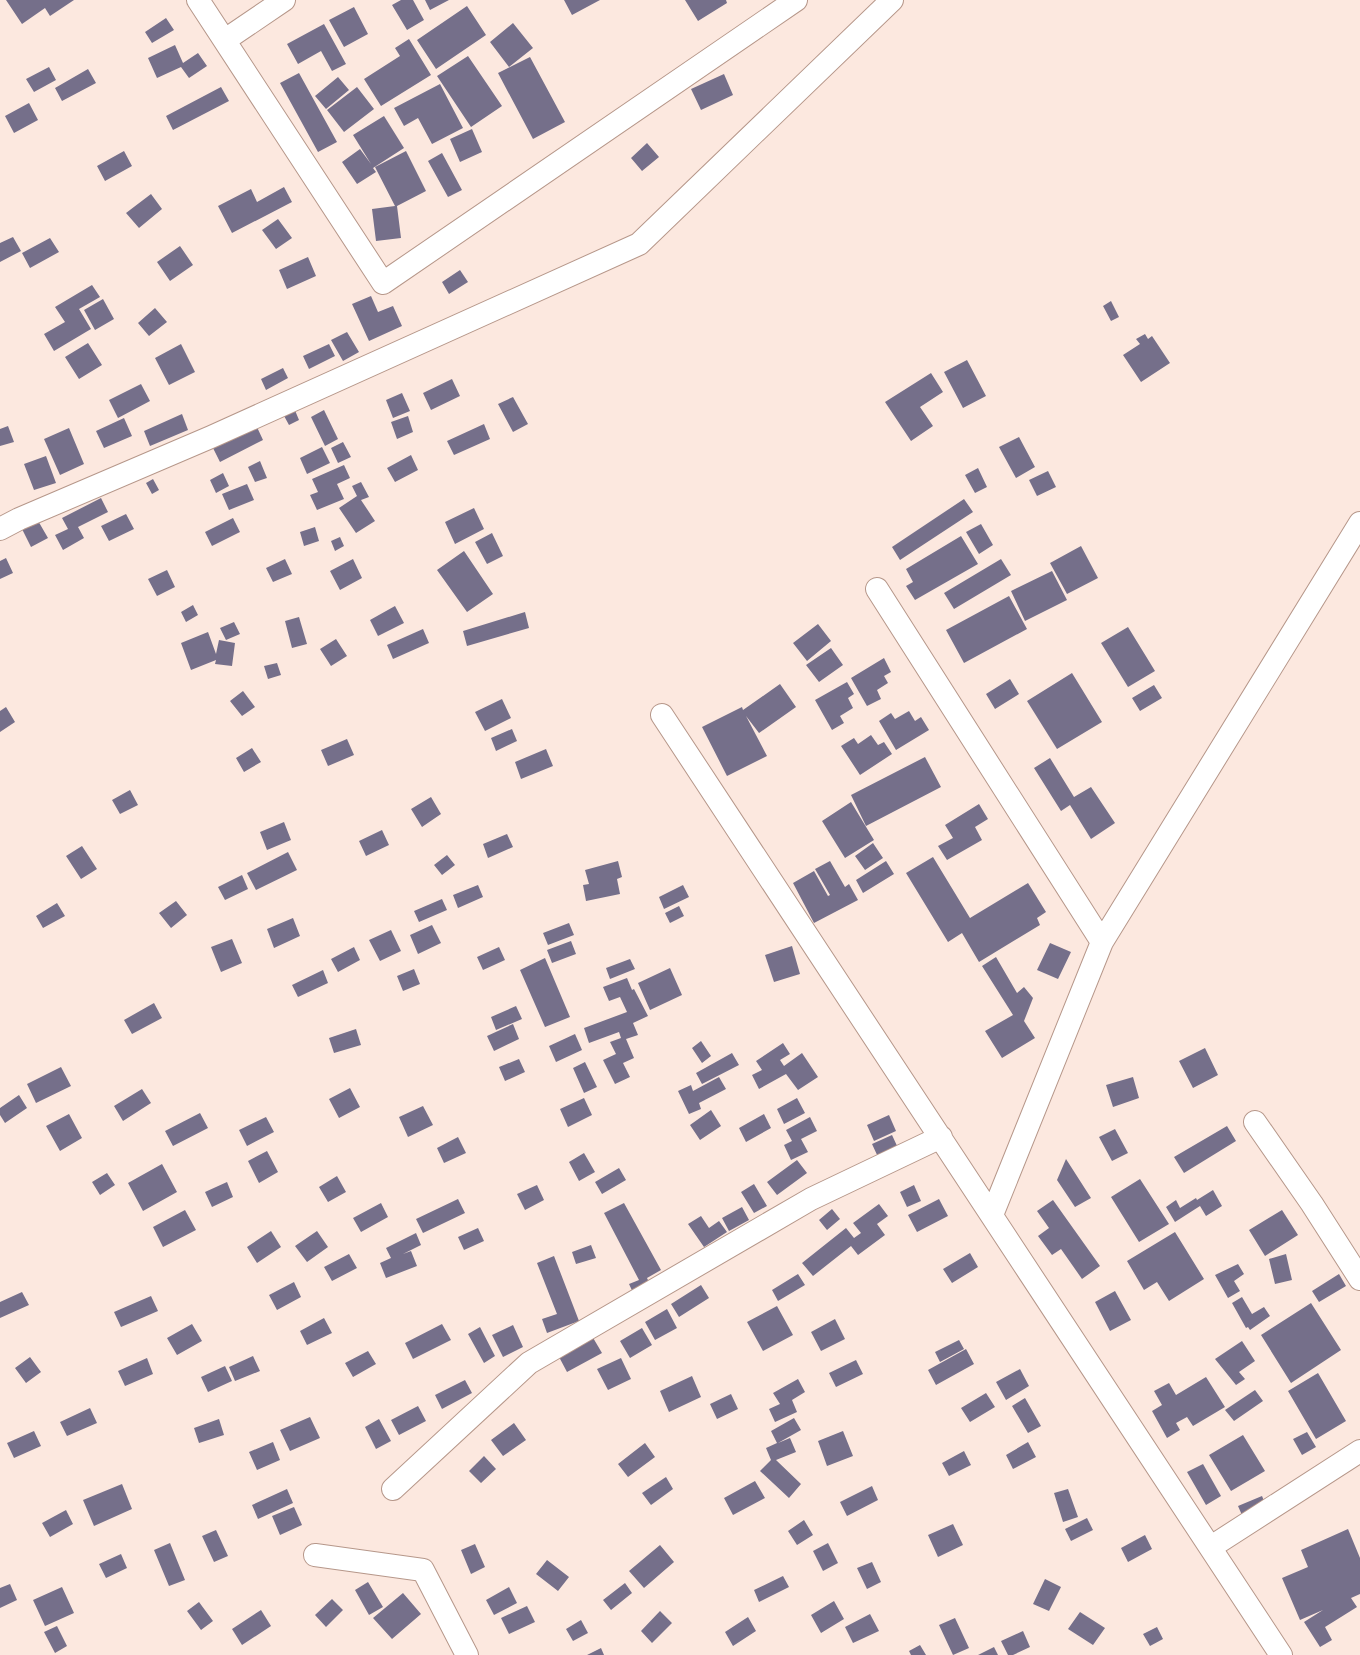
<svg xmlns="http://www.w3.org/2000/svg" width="1360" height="1655" viewBox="0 0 1360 1655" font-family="'Alegreya Sans',sans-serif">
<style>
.building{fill:#756f8a}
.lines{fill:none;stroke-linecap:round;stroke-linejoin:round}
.minor-casing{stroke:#b6978a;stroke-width:24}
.minor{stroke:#fff;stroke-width:22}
</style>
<rect width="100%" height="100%" fill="#fce8df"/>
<path class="building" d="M6,0h68l-24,16 -5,-8 -23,16z
M401,0h12l11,20 -17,10 -15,-25z
M425,0h24l-19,10z
M564,0h36l-28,15z
M685,0h41l1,3 -29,18z
M467,6l19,29 -50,34 -19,-29z
M354,7l14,27 -24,13 -15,-27z
M166,18l8,12 -22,13 -7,-11z
M513,23l20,25 -24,19 -19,-25z
M324,24l22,40 -14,7 -11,-20 -23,13 -11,-20z
M409,39l22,36 -50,31 -17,-27 36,-23 -5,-8z
M175,45l8,18 15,-10 9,13 -18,12 -8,-11 -24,11 -9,-20z
M468,56l34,50 -31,21 -34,-51z
M530,57l35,65 -32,17 -35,-66z
M49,67l7,13 -22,12 -8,-13z
M88,69l8,14 -34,18 -7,-13z
M299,73l38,69 -19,10 -38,-69z
M724,74l9,21 -32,15 -10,-21z
M338,77l11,13 -23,19 -11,-13z
M440,84l23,44 -31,16 -14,-26 -14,8 -10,-18z
M221,87l8,14 -56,29 -7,-14z
M357,87l17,22 -30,23 -17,-22z
M29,103l9,17 -24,13 -9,-17z
M384,116l20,32 -31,20 3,4 -19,12 -15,-22 18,-13 11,15 -18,-29z
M472,129l10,23 -22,10 -10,-23z
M647,143l12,14 -17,14 -11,-13z
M124,151l8,15 -27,15 -8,-15z
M406,151l20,40 -29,15 4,32 -25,3 -4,-32 23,-3 -20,-39z
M442,153l20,37 -14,7 -20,-36z
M284,187l8,15 -60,31 -14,-27 33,-17 6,13z
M151,194l11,15 -23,19 -13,-15z
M278,219l14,19 -16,11 -14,-19z
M13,237l8,14 -21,11v-19z
M50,238l9,14 -29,16 -8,-15z
M180,246l13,19 -23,16 -13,-19z
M308,257l8,19 -29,13 -8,-19z
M460,270l8,12 -19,12 -7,-12z
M92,285l8,12 -21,12 12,20 -37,22 -10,-17 21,-12 -10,-15z
M371,296l7,16 15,-6 9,20 -33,15 -17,-37z
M103,299l11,20 -19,11 -11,-20z
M1111,301l8,16 -8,4 -8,-15z
M155,308l12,14 -18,14 -11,-13z
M347,332l12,20 -16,9 -12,-21z
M1145,334l3,5 4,-3 18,27 -29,19 -18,-27 17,-11 -4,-5z
M88,343l14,22 -23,14 -14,-22z
M181,344l14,28 -26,13 -14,-27z
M329,344l6,12 -26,13 -6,-13z
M967,360l19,36 -23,12 -19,-36z
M283,368l5,10 -22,12 -5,-11z
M931,373l12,19 -23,15 13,19 -22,15 -26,-39z
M452,379l8,17 -29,14 -8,-17z
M141,384l9,17 -32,17 -9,-18z
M402,393l8,18 -17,7 -7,-18z
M513,397l15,27 -15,8 -15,-28z
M294,408l5,12 -10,5 -6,-11z
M324,410l14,29 -13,7 -14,-29z
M182,414l6,16 -38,16 -6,-15z
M408,416l5,16 -16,7 -6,-17z
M124,418l8,18 -28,12 -8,-17z
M484,424l6,15 -36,16 -7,-14z
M256,425l7,15 -43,22 -7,-14z
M8,426l6,16 -14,4v-17z
M69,428l15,36 -24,11 -16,-36z
M1019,437l16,30 -19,11 -17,-31z
M343,442l8,15 -13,6 -7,-15z
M322,447l8,16 -23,11 -7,-16z
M411,455l7,15 -23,12 -8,-14z
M46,456l10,27 -22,7 -10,-26z
M260,461l7,17 -12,4 -7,-15z
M344,465l6,13 -13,6 7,15 -27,11 -7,-15 8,-3 -6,-13z
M978,468l9,19 -12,6 -10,-18z
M1048,471l8,16 -19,9 -8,-16z
M223,473l6,13 -13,7 -6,-13z
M153,479l6,11 -7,4 -6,-11z
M361,482l8,15 -8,3 14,21 -19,12 -17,-25 18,-12 -5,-10z
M247,484l7,16 -25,10 -7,-16z
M101,498l7,14 -30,15 6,11 -21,12 -8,-15 13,-6 -6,-11z
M964,499l9,13 -73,48 -8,-13z
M474,508l10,21 -29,15 -10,-22z
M126,514l8,15 -25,12 -8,-15z
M233,518l7,14 -28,14 -7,-14z
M37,519l11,19 -17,9 -10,-20z
M981,524l12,21 -14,9 -13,-22z
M315,527l4,14 -15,5 -4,-14z
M492,533l11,23 -16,8 -12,-22z
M961,536l17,28 -63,36 -9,-14 7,-4 -7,-13z
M340,537l4,9 -9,5 -4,-10z
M1081,546l17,32 -31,16 -17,-31z
M464,551l29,43 -26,18 -30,-42z
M6,558l7,15 -13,6v-18z
M285,559l7,15 -19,8 -7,-14z
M353,559l9,19 -22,12 -10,-19z
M1001,559l10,16 -57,34 -10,-16z
M167,570l8,17 -18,9 -9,-17z
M1052,571l15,29 -42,21 -14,-30z
M1009,596l18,33 -63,34 -18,-33z
M193,605l5,10 -12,7 -5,-10z
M395,606l9,17 -26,13 -8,-16z
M525,612l4,16 -62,18 -4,-15z
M299,617l8,27 -15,4 -7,-27z
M234,622l6,12 -14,6 -6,-12z
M818,624l13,17 -24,20 -14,-18z
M1128,627l27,44 -27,16 -27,-44z
M423,629l6,14 -36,16 -6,-14z
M208,632l8,22 3,-14 16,3 -3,23 -17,-2 1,-4 -25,10 -10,-27z
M336,639l11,17 -16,10 -11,-17z
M831,648l12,17 -24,17 -13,-17z
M884,658l7,14 -7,4 4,7 -11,7 4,9 -14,7 -16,-28z
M277,663l4,12 -13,4 -4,-13z
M1072,673l30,49 -45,27 -30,-48z
M1010,679l9,15 -24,15 -9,-15z
M847,682l7,12 -6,4 5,10 -13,8 4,7 -12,7 -17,-30z
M780,684l16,23 -37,26 -13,-17 21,40 -40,20 -25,-49 40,-20 1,3z
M1154,685l8,13 -22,13 -8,-13z
M243,691l12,16 -13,9 -12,-15z
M502,699l9,19 -26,13 -10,-19z
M6,707l9,15 -15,10v-21z
M909,711l6,10 6,-4 8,13 -33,20 -17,-29 12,-8 4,6z
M512,729l5,12 -21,10 -5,-13z
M871,735l7,10 6,-3 8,12 -32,21 -19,-29 13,-8 4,6z
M347,739l7,16 -26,11 -7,-16z
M252,748l9,14 -17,10 -8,-14z
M546,749l7,17 -32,13 -6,-17z
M925,757l16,30 -75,39 -15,-31z
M1050,758l24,39 17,-10 24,36 -24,16 -21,-34 -9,6 -27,-43z
M130,790l8,15 -18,9 -8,-14z
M431,797l10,17 -19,13 -11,-18z
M851,802l23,38 -29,18 -23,-37z
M979,804l9,15 -13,8 7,13 -35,20 -9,-14 15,-8 -8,-13z
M284,822l7,18 -24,10 -7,-18z
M382,830l7,15 -23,11 -7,-15z
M507,834l6,13 -25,11 -5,-14z
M873,843l10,15 -18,12 -10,-14z
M82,846l15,23 -16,10 -15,-23z
M288,852l9,18 -41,20 -9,-17z
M447,855l8,10 -13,10 -8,-10z
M933,857l37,61 58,-35 18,29 -9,6 3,7 -61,37 -17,-29 -14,9 -42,-69z
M618,861l4,16 -5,2 3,15 -34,7 -3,-16 6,-1 -4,-14z
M830,861l15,26 4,-3 9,16 -44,23 -21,-40 21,-12 14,25 2,-1 -15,-26z
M886,861l8,13 -31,19 -7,-13z
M242,875l6,14 -23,11 -7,-13z
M478,885l5,12 -25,11 -5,-13z
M683,885l6,12 -25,12 -5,-12z
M442,899l5,11 -28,12 -5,-11z
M176,901l11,14 -16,13 -12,-15z
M57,903l8,13 -22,12 -7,-12z
M679,906l5,10 -14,7 -5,-10z
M293,918l7,18 -26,12 -7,-19z
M569,923l5,12 -26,10 -5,-12z
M432,925l9,18 -23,11 -8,-19z
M391,930l10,21 -21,10 -11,-21z
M232,939l10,24 -21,9 -10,-25z
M571,941l5,13 -24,9 -5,-13z
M1050,943l21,9 -13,27 -21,-9z
M792,946l8,28 -26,8 -9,-27z
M354,947l6,13 -22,12 -7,-13z
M499,947l6,13 -22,10 -6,-13z
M996,957l21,36 7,-6 9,11 -9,23 11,17 -33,20 -17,-27 28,-16 -31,-49z
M545,958l25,59 -25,10 -25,-57z
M630,959l5,10 -25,10 -4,-11z
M670,968l12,27 -32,15 -12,-27z
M414,969l6,15 -17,7 -6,-15z
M323,970l5,13 -30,14 -6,-12z
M627,978l5,12 2,-1 14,27 -15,7 5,12 -12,4 8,19 -11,5 7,14 -15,7 -12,-24 13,-6 -6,-12 11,-4 -2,-6 -30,11 -5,-15 43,-16 -7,-15 -11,4 -6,-14z
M154,1003l8,15 -30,16 -8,-14z
M516,1006l6,13 -26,11 -5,-13z
M513,1024l6,15 -25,12 -7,-15z
M356,1029l5,16 -27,8 -5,-15z
M575,1034l7,16 -26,12 -7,-16z
M701,1041l10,15 -9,7 -10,-15z
M783,1043l7,11 -10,6 4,6 18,-13 16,24 -20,13 -12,-16 -27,15 -7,-14 10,-5 -6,-9z
M1205,1048l13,27 -25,13 -14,-27z
M732,1053l7,12 -37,19 -6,-11z
M519,1059l6,13 -20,9 -6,-14z
M585,1062l12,25 -13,6 -11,-25z
M61,1067l10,19 -35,17 -9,-19z
M719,1077l7,12 -27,14 2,6 -12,5 -11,-23 13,-6 2,6z
M1133,1077l6,21 -26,9 -7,-22z
M350,1088l10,19 -21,11 -10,-19z
M142,1089l9,14 -28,18 -9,-15z
M19,1095l8,13 -22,15 -5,-8v-7z
M584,1098l8,17 -24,12 -8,-18z
M797,1098l8,15 -21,11 -7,-15z
M423,1106l10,19 -25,12 -9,-20z
M711,1110l10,16 -21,14 -10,-15z
M200,1113l8,15 -35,18 -8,-15z
M69,1114l13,24 -22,13 -14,-25z
M764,1114l7,14 -25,14 -7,-14z
M889,1115l7,16 -22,10 -7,-16z
M266,1117l8,15 -27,14 -8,-16z
M810,1117l7,14 -16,8 7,13 -17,8 -7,-15 8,-4 -6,-11z
M1227,1126l9,15 -52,32 -10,-16z
M1115,1129l13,24 -16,8 -13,-24z
M892,1135l6,13 -20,9 -6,-13z
M458,1137l8,16 -22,10 -7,-15z
M267,1151l11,21 -19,11 -11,-22z
M584,1153l11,19 -16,9 -10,-19z
M1066,1159l25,39 -16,9 -18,-27z
M797,1160l10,13 -30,22 -10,-13z
M162,1164l15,28 -34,19 -15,-28z
M619,1168l7,12 -24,14 -7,-12z
M107,1173l8,12 -15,10 -8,-13z
M337,1176l9,16 -18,10 -9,-15z
M1140,1179l29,45 -30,18 -28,-45z
M227,1182l6,15 -21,10 -7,-15z
M754,1184l13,22 -13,7 -13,-21z
M537,1185l7,15 -19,10 -8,-16z
M914,1185l7,16 -14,6 -7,-15z
M1213,1190l9,16 -16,10 -6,-10 -25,16 -9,-15 10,-7 4,8 16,-10 1,2z
M458,1199l7,14 -42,20 -7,-14z
M939,1199l9,17 -31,16 -9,-17z
M1053,1200l47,66 -18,13 -21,-30 -9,6 -14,-19 11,-8 -12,-17z
M381,1203l7,14 -27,15 -8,-14z
M624,1203l37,67 -14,8 6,13 -17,8 -7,-15 10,-4 -35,-67z
M879,1204l9,12 -11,8 8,11 -27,20 -7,-9 -38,30 -11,-13 44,-35 8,10 7,-5 -8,-10z
M742,1207l7,13 -20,11 -7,-13z
M832,1209l8,10 -13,11 -8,-10z
M185,1210l11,20 -33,17 -10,-20z
M1282,1210l16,25 -33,21 -16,-26z
M701,1216l8,12 10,-7 8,11 -23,15 -16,-23z
M478,1228l6,13 -20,9 -6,-13z
M271,1231l10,16 -24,16 -10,-16z
M317,1231l11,16 -21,15 -12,-16z
M1175,1232l29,47 -35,22 -12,-19 -13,8 -17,-29z
M416,1233l5,12 -18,9 8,-3 6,15 -31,12 -6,-15 11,-5 -5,-10z
M591,1245l5,13 -20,6 -4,-12z
M970,1253l8,14 -26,16 -9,-14z
M349,1254l8,14 -25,13 -8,-14z
M1286,1254l6,26 -17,4 -6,-25z
M554,1256l25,65 -32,12 -5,-14 15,-5 -20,-51z
M1238,1264l6,10 -10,7 6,10 -12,7 -13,-23z
M798,1274l7,11 -27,16 -6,-11z
M1339,1274l7,12 -27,16 -7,-11z
M294,1282l7,15 -24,13 -8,-15z
M701,1285l8,13 -30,19 -8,-13z
M1115,1291l16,29 -21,11 -15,-29z
M22,1292l7,13 -29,13v-16z
M151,1296l7,15 -37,16 -7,-15z
M1242,1297l10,17 12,-7 6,9 -20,14 -2,-3 -2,1 -14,-25z
M1311,1303l30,47 -50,33 -30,-48z
M777,1306l16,29 -30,16 -16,-29z
M667,1309l10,19 -22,12 -10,-18z
M324,1318l8,15 -25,12 -7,-14z
M835,1319l10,20 -24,12 -10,-19z
M192,1324l10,17 -25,14 -10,-17z
M442,1324l9,16 -38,19 -8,-16z
M513,1325l10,22 -20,10 -11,-22z
M480,1327l15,29 -11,7 -16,-29z
M642,1328l10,17 -22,13 -10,-17z
M592,1336l10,17 -35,19 -9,-17z
M959,1340l5,9 -24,13 -5,-10z
M1242,1341l13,20 -16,11 6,7 -9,6 -21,-26z
M966,1349l8,15 -38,21 -8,-15z
M368,1351l8,13 -23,13 -8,-14z
M253,1356l7,15 -25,10 -6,-14z
M30,1357l11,15 -15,11 -11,-15z
M147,1358l6,16 -28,12 -7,-15z
M621,1358l10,21 -23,11 -11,-21z
M856,1360l7,14 -27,13 -7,-14z
M225,1366l7,15 -24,11 -7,-15z
M1020,1369l9,17 -23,14 -10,-18z
M1318,1373l28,48 -30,18 -28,-48z
M692,1376l9,21 -32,15 -9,-21z
M1206,1377l19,30 -32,19 -6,-9 -11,6 4,7 -13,8 -15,-27 10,-6 -8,-14 15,-8 7,12z
M798,1379l7,13 -13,8 5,12 -22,10 -6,-13 11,-5 -7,-11z
M465,1380l7,13 -30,16 -7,-14z
M1255,1390l8,11 -29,20 -9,-11z
M986,1393l9,14 -25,15 -9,-14z
M731,1394l7,15 -21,10 -7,-15z
M1025,1398l16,28 -13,7 -16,-27z
M418,1406l8,15 -27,14 -8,-15z
M90,1408l7,15 -30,13 -7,-14z
M310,1417l10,21 -30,13 -10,-21z
M794,1418l7,12 -23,13 12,-5 6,14 -20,8 25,24 -12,14 -29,-27 11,-11 -5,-12 11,-5 -6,-12z
M219,1419l5,16 -25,8 -5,-15z
M379,1419l12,22 -15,8 -11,-22z
M514,1423l12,17 -23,16 -12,-16z
M34,1431l7,15 -27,12 -7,-15z
M843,1431l10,25 -26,10 -9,-25z
M1307,1432l9,15 -14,8 -9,-16z
M1243,1435l22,36 -34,20 -22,-36z
M273,1442l7,18 -23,10 -8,-18z
M1028,1442l8,15 -23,12 -7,-14z
M645,1443l10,14 -27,20 -10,-13z
M964,1451l7,14 -22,11 -7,-13z
M484,1456l12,13 -15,14 -12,-12z
M1203,1464l18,32 -15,9 -19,-33z
M666,1477l7,12 -22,16 -9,-12z
M755,1481l10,17 -32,17 -9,-17z
M122,1484l10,25 -38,17 -11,-26z
M872,1486l6,14 -31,16 -7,-14z
M287,1489l6,14 -35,16 -6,-14z
M1068,1489l10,28 -15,5 -9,-29z
M1262,1496l7,17 -24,9 -7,-16z
M294,1507l8,18 -22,10 -8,-19z
M66,1510l7,14 -23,13 -8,-14z
M1087,1518l6,12 -22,11 -6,-12z
M804,1520l9,15 -16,10 -9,-14z
M953,1524l10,21 -25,12 -10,-22z
M1348,1529l12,29v36l-9,4 6,9 -32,20 7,13 -12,7 -16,-25 19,-12 -23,10 -18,-42 26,-11 -7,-17z
M216,1530l12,26 -14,6 -12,-26z
M1145,1535l7,14 -24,13 -7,-14z
M170,1543l15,37 -16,6 -15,-36z
M828,1543l10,20 -15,8 -10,-20z
M475,1544l10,23 -14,7 -10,-24z
M660,1545l14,17 -30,26 -15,-17z
M121,1554l6,14 -21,10 -7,-14z
M547,1560l22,17 -11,14 -22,-17z
M872,1562l9,20 -14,7 -10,-21z
M783,1576l6,11 -30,15 -5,-12z
M1045,1579l16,8 -12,24 -16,-7z
M368,1582l15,25 -14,8 -14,-25z
M625,1583l7,10 -21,17 -8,-10z
M10,1584l7,16 -17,8v-20z
M62,1587l12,26 -29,13 -12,-26z
M509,1587l8,16 -23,12 -8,-15z
M403,1593l18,21 -29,25 -19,-21z
M332,1599l11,11 -17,17 -11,-12z
M834,1601l10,18 -23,14 -10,-18z
M199,1602l14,19 -12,9 -14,-19z
M527,1606l8,16 -26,12 -8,-16z
M261,1610l10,16 -29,19 -10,-16z
M660,1611l12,12 -20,20 -11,-12z
M1080,1612l25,16 -12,17 -25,-16z
M870,1614l9,17 -26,12 -8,-16z
M748,1617l8,14 -23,15 -8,-14z
M955,1618l14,30 -16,7 -14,-30z
M581,1620l7,13 -15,8 -7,-12z
M57,1626l10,20 -12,7 -11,-21z
M1157,1627l6,12 -13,7 -7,-12z
M1023,1631l7,16 -17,8h-5l-7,-14z
M920,1645l6,10h-15l-2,-4z
M994,1647l4,8h-20z
M601,1648l3,7h-17z"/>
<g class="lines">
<defs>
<path id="minor" d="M198,0l185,283 413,-283
M225,40l59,-40
M0,529l19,-10 192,-82 428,-193 253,-244
M877,589l225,353
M662,715l619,940
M1255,1122l57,82 48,75
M992,1215l110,-273 258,-419
M393,1489l136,-126 282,-164 130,-62
M1211,1547l149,-96
M315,1555l108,15 44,85"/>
</defs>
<use href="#minor" class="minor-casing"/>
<use href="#minor" class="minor"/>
</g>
</svg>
